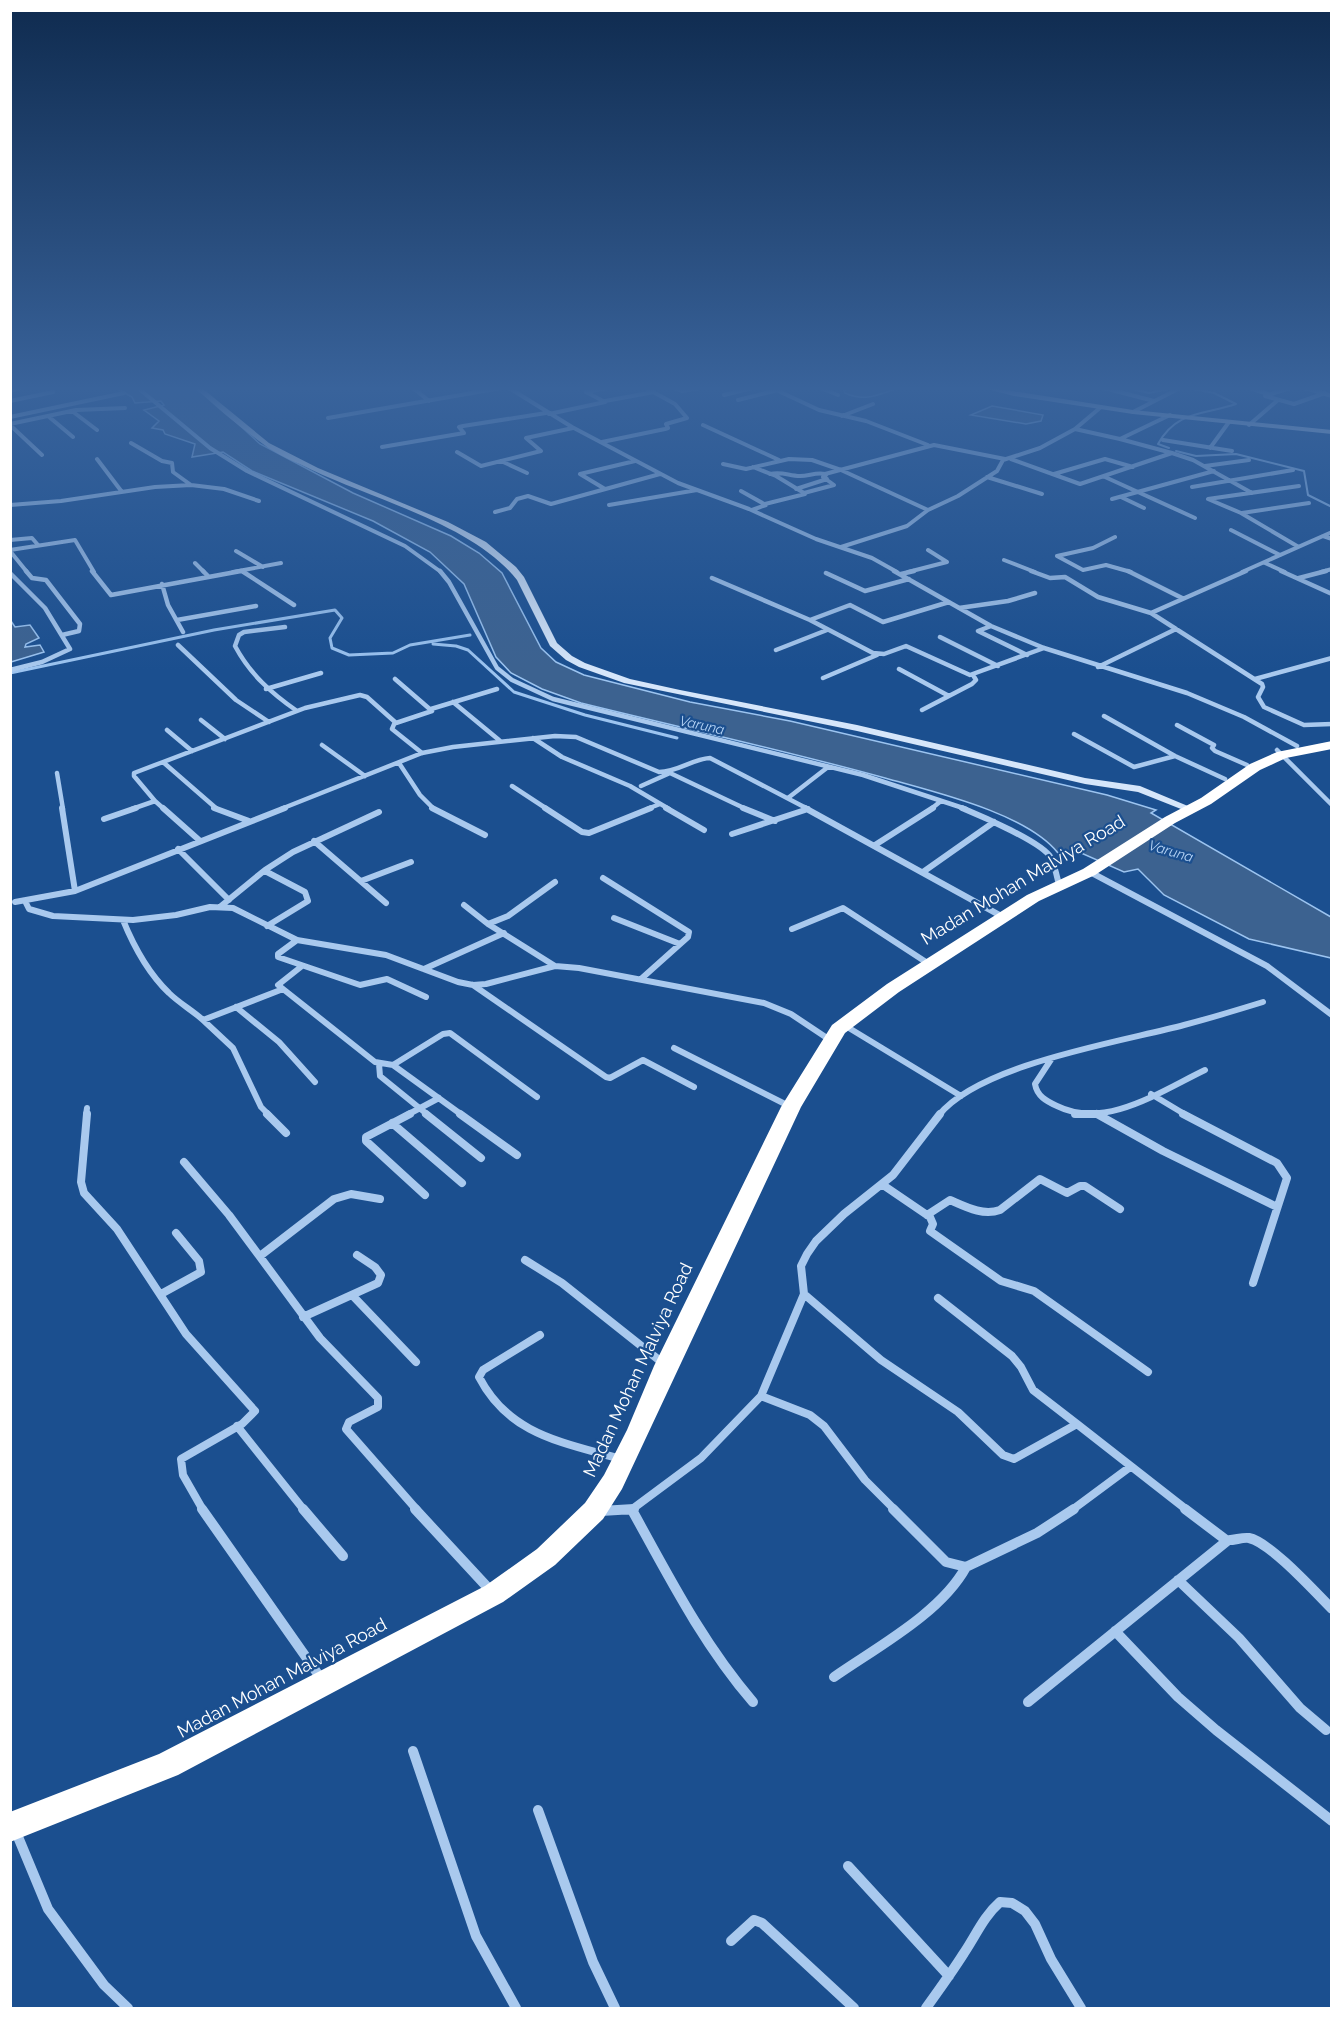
<svg xmlns="http://www.w3.org/2000/svg" width="1342" height="2019" viewBox="0 0 1342 2019" font-family="Raleway,sans-serif">
<style>
.water{fill:#3c6290;stroke:#9cc4f0;stroke-width:1.5}
.lines{fill:none;stroke-linecap:round;stroke-linejoin:round}
.stream-far1{stroke:#9cc4f0;stroke-width:2}
.stream{stroke:#9cc4f0;stroke-width:3}
.street-far4{stroke:#a9c9ee;stroke-width:4}
.street-far3{stroke:#a9c9ee;stroke-width:4.5}
.street-far2{stroke:#a9c9ee;stroke-width:6}
.street-far1{stroke:#a9c9ee;stroke-width:8}
.street{stroke:#a9c9ee;stroke-width:10}
.secondary{fill:#d6e6fa;fill-rule:evenodd}
.highway{fill:#fff;fill-rule:evenodd}
.labels{text-anchor:middle;stroke-width:4.5;stroke-linejoin:round;paint-order:stroke}
.far-water-label{font-size:14px;font-style:italic;fill:#b5d3f5;stroke:#1b4f8f}
.near-street-label{font-size:18px;fill:#fff;stroke:#1b4f8f}
</style>
<rect width="100%" height="100%" fill="#1b4f8f"/>
<path class="water" d="M116,388h78l17,11 49,45 93,49 98,43 28,17 23,20 39,75 15,14 28,13 106,27 100,19 317,74 49,15 -5,3 180,104v41l-82,-19 -85,-44 -26,-26 -14,3 -45,-20 -21,1c-32,-40 -124,-61 -173,-75 -101,-28 -203,-50 -304,-75l-39,-14 -31,-16 -15,-16 -32,-73 -34,-32 -57,-31 -121,-50 -29,-19 -31,5 3,-13 -30,-10 -2,-4 -11,-2 7,-7 -15,-11 20,-5 -3,-4 -26,2 -3,-6z
M855,388h43c-20,7 -33,14 -53,5l-1,-3z
M992,406l51,9 -2,6 -15,3 -55,-9z
M11,621l4,6 15,-2 9,13 -13,6 -1,3 15,-2 4,7 -33,10z"/>
<g class="lines">
<path class="stream-far1" d="M1128,388l21,5 24,-5
M1169,448l-11,-4c19,-34 46,-29 78,-40l-22,-11 -25,-5
M1176,451l20,5 40,-2 68,17 4,24 24,12"/>
<path class="stream" d="M433,644l23,2 12,4 46,42 71,23 92,23
M10,673l204,-43 121,-20 7,8 -12,20 2,10 17,7 44,-2 17,-8 60,-10"/>
<path class="street-far4" d="M138,388l72,60 37,23 158,75 36,26
M413,388l16,13
M509,388l63,39 106,56 71,26 67,30 56,19 25,14
M674,388l8,3 18,-3
M772,388l47,22 47,11 62,24
M821,388l17,7
M1104,388l50,13
M1249,388l19,6
M1290,388l-25,8 29,8 31,-11
M1305,388l27,8
M724,395l28,-7
M738,400l40,-10
M10,401l43,-9
M605,401l49,-9
M72,411l25,19
M1133,412l47,-24
M549,414l56,-12 -19,-10 21,-4
M48,416l25,21
M842,416l31,-12
M10,417l114,-24
M328,418l173,-30
M10,424l66,-14 49,-2
M10,425l32,30
M703,425l76,35
M1249,425l29,-25
M1075,429l26,-22
M1163,440l69,11
M602,442l63,-13 3,-1 -2,-4 21,-6 -12,-14 -29,-16
M131,443l31,18 10,2 1,9 18,13
M382,447l82,-14 -5,-6 4,-1 83,-13
M1210,448l19,-26
M457,452l24,14 60,-15 -15,-13 47,-10
M1172,453l21,7 59,33
M97,459l25,33
M1011,459l69,25 92,-31 -52,-14
M501,461l26,12
M723,464l23,5 43,-10 23,1 29,10 87,40
M1205,466l44,-6
M753,467l23,9 28,17 30,-8 -11,-8 3,-2
M770,474c12,-3 19,2 30,2 9,0 16,-4 25,-2l109,-29 71,14
M1054,474l51,-15 28,8
M987,477l55,17
M1105,477l90,41
M1192,487l101,-17
M605,489l-25,-15 55,-13
M796,489l31,-10
M741,491l25,14 -14,5
M1121,497l23,11
M1112,499l102,-28
M765,504l40,-10
M10,505l51,-4 94,-14 36,-2 33,4 35,12
M609,505l88,-15
M495,512l15,-4 7,-9 11,-3 23,8 109,-30
M1242,513l67,-10
M1231,530l49,25
M1323,536l9,3
M1115,537l-22,11 -36,8 26,14 23,-5 25,7
M10,540l22,-2 6,7
M1297,546l-56,-33 -33,-14 91,-13
M841,547l66,-21 21,-16 30,-14 39,-25 6,-11 37,-12 35,-19 45,10 50,-24
M10,550l65,-10 19,32
M10,551l17,21
M236,551l27,16
M1004,560l31,12
M195,563l9,9
M1265,563l20,9
M233,572l48,-9
M908,572l39,-10 -19,-12
M1242,572l90,-40
M1321,572l11,-3"/>
<path class="street-far3" d="M26,571l6,7 14,2 34,44 -1,7 -17,4
M92,571l19,24 130,-24
M203,571l5,5
M242,571l52,34
M440,571l9,11 48,86 15,12 41,19 310,76 103,34
M894,571l97,55 53,22 143,45 57,24 53,29
M1031,571l19,7 15,-1 33,20 53,16
M1128,571l54,27
M1246,571l-95,42 111,71 1,3 -5,10 6,10 40,18 28,-1
M1281,571l51,23
M10,573l35,35 25,41 -28,13 -32,8
M826,573l39,18 44,-12
M901,574l13,-3
M712,578l98,42 40,-15 33,17 66,-20
M1299,578l27,-7
M162,584l6,21 15,27
M959,608l49,-7 27,-8
M177,620l79,-14
M810,620l63,33 11,1 22,-8 64,29 74,-27
M991,626l-13,5 49,24
M285,627l-41,5 -5,3 -4,11c15,28 36,47 62,65
M940,637l58,29
M178,645l58,55 33,22
M776,650l51,-20
M1098,667l78,-38
M899,669l50,27
M823,678l54,-23
M395,679l37,32 -36,12
M1255,679l77,-21
M266,689l55,-16
M453,702l46,38
M431,709l66,-20
M922,710l50,-26 4,-4 -3,-5
M1104,716l71,40 50,23
M201,720l24,19
M1177,725l37,20 -2,3 3,3 32,14
M167,730l25,21
M1074,734l60,33 41,-11
M533,738l29,19 68,29 39,23
M322,745l43,31
M1277,750l55,55
M399,763l21,32 14,14
M57,773l6,36
M512,786l35,23
M641,786l29,-13 76,36
M788,798l40,-31
M155,801l-21,-25v-3l29,-11
M132,809l23,-8 9,8
M217,809l-54,-47 142,-54 55,-13 7,2 28,25 -3,7 30,24
M281,809l141,-56 31,-6 102,-11 21,1 83,35c19,0 33,-13 51,-14l98,51
M647,809l13,-5
M931,809l10,-8"/>
<path class="street-far2" d="M62,808l13,83
M163,808l36,32
M214,808l35,13
M432,808l53,27
M545,808l37,24 7,1 62,-25
M666,808l38,22
M743,808l32,13
M805,808l198,109
M962,808c17,7 82,35 89,50 4,8 6,19 8,27
M104,819l32,-11
M732,834l76,-25
M314,841l72,62
M875,845l58,-37
M178,849l51,51
M265,871l40,21 3,9 -41,25
M923,872l71,-50
M1090,872l177,94 65,49
M603,878l86,54 -1,5 -47,42
M361,881l50,-19
M25,901l4,8 24,7 80,4 43,-5 34,-8 23,1 64,32 89,15 72,27 15,3 13,-1 69,-18 24,2 185,35 27,11 39,26
M15,902l60,-11 210,-83
M464,905l24,19 67,42
M221,906l44,-36 28,-18 86,-40
M614,918l66,26
M123,920c11,27 25,53 46,73 10,10 23,17 34,27
M488,924l20,-8 47,-34
M792,929l51,-21 86,56
M297,940l-19,14v3l82,28 27,-6 39,18
M302,966l-24,19 97,77 18,3 69,50
M424,969l80,-36
M473,985l133,92 4,1 33,-18 51,27
M236,1007l43,35 36,40
M844,1025l117,71
M674,1048l115,58
M1052,1058l-17,26c2,12 11,17 22,22 48,24 104,-15 148,-36
M379,1064l1,12 48,39
M393,1065l50,-31 7,-1 87,64
M1151,1094l35,21
M1097,1114l2,1
M86,1115l1,-7
M269,1115l-8,-8 -28,-59 -30,-28 80,-31
M407,1115l32,-17
M939,1115c41,-51 181,-73 245,-90 27,-7 53,-15 79,-23"/>
<path class="street-far1" d="M87,1114l-6,68 3,11 33,36 69,105 69,77 -13,13 -61,35 2,16 20,35
M267,1114l19,19
M410,1114l-44,23v4l59,54
M426,1114l55,44
M460,1114l57,41
M1075,1114h25
M1097,1114l66,37 114,56
M1183,1114l94,49 10,15 -34,105
M392,1123l70,60
M184,1162l45,53 91,123 58,60v9l-29,15 -3,7 71,81
M883,1185l47,32 3,7 -3,7 71,50 33,10 114,81
M927,1215l23,-15c16,7 33,16 50,10l40,-31 27,14 13,-7h5l35,23
M260,1256l74,-57 17,-5 29,5
M525,1260l37,23 102,81
M161,1294l40,-22 -2,-11 -23,-28
M804,1294l77,66 77,52 45,43 11,4 63,-35 110,86
M352,1295l64,67
M938,1298l74,58 9,11 12,23 44,34
M303,1317l75,-34 3,-8 -6,-8 -18,-12
M540,1335l-57,35 -4,7c30,58 83,65 141,82
M761,1396l49,19 14,11 41,54 30,30
M237,1426l67,84
M631,1510l70,-52 60,-62 43,-102 -3,-28 6,-12 9,-13 28,-27 49,-39 47,-61
M1072,1510l58,-43"/>
<path class="street" d="M202,1509l118,168
M303,1509l40,47
M415,1509l75,81
M893,1509l53,53 20,5 71,-34 37,-24
M1185,1509l41,31c8,1 15,-3 23,-2 21,4 67,55 83,71
M632,1510c37,67 71,134 121,192
M601,1511l33,-2
M1178,1580l61,58 61,70 26,22
M1115,1631l63,66 38,33 116,91
M834,1677c43,-30 107,-64 132,-110
M1028,1702l199,-161
M413,1751l63,185 40,72
M538,1810l55,152 22,46
M16,1832l32,77 56,76 24,23
M848,1866l101,110
M731,1941l23,-21 8,3 92,85
M926,2008c13,-18 26,-36 38,-55 12,-18 20,-37 36,-51l12,1 13,8 10,13 16,35 30,49"/>
<path class="secondary" d="M18,388h10l-18,5v-4z
M196,388h6l67,55 49,25 130,54 38,20 30,25 8,10 33,66 15,13 13,7 45,16 50,11 177,35 228,53 55,8 55,23 -5,3 -4,-1 -48,-19 -53,-8 -228,-53 -233,-48 -45,-16 -13,-7 -16,-14 -33,-66c-43,-55 -142,-80 -205,-110 -16,-8 -35,-15 -49,-26 -23,-17 -47,-36 -67,-56z
M983,388h10l140,22 199,20v4l-199,-20 -119,-18z"/>
<path class="highway" d="M1332,741v8l-46,9 -26,12 -49,34 -36,19 -80,52 -56,26 -140,91 -54,41 -44,74 -179,382 -19,30 -48,46 -52,37 -325,173 -168,67v-30l149,-58 326,-168 52,-37 48,-46 19,-28 23,-45 27,-64 127,-259 51,-82 55,-41 140,-89 56,-26 82,-52 36,-19 49,-34 27,-12z"/>
</g>
<linearGradient id="sky" x2="0" y2="1"><stop stop-color="#0f2b4f"/><stop offset="0.58" stop-color="#39639b"/><stop offset="1" stop-color="#39639b" stop-opacity="0"/></linearGradient>
<rect width="1342" height="670" fill="url(#sky)"/>
<g class="labels">
<g class="far-water-label">
<text transform="translate(702 725) rotate(12)" y="5">Varuna</text>
<text transform="translate(1171 851) rotate(16)" y="5">Varuna</text>
</g>
<g class="near-street-label">
<text transform="translate(1023 880) rotate(-31)" y="6">Madan Mohan Malviya Road</text>
<text transform="translate(638 1370) rotate(-65)" y="6">Madan Mohan Malviya Road</text>
<text transform="translate(282 1678) rotate(-28)" y="6">Madan Mohan Malviya Road</text>
</g>
</g>
<rect width="1342" height="2019" fill="none" stroke="#ffffff" stroke-width="24"/>
</svg>
